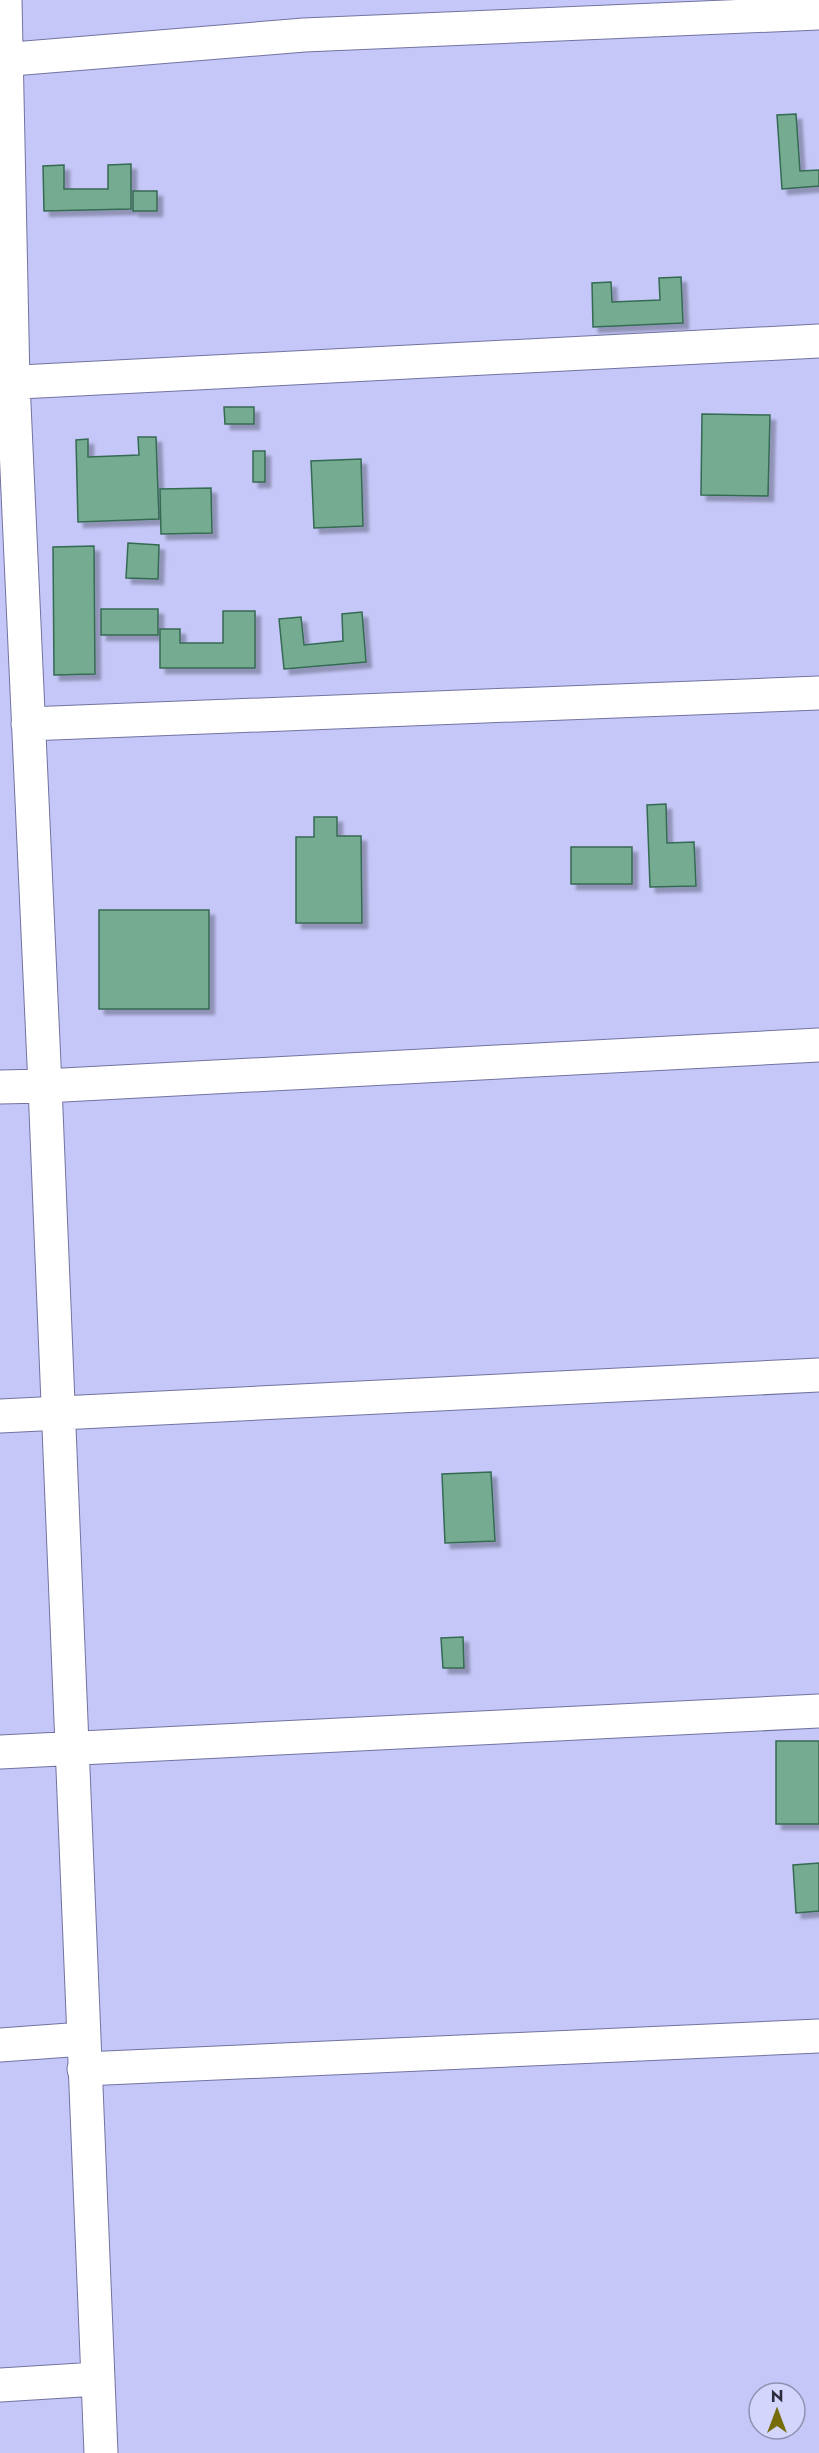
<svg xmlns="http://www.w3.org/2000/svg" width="819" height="2453" viewBox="0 0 819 2453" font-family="Jost,sans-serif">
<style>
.building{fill:#75ab91;stroke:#356a53;stroke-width:1.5;filter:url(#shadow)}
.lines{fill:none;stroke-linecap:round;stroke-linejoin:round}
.minor-casing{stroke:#7273a0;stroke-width:35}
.minor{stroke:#fff;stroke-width:33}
</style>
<defs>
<filter id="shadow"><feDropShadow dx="5.5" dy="5.5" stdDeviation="1.5" flood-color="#0004"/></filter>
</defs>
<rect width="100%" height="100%" fill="#c5c7f8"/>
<path class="building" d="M796,114l4,57 19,-1v16l-37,3 -5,-74z
M131,164v45l-87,2 -1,-45 21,-1v24h44v-24z
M133,191h24v20h-24z
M681,277l2,46 -90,4 -1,-44 19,-1 1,20 48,-2 -1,-22z
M224,407h30v17h-29z
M702,414l68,1 -2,81 -67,-1z
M138,437h18l3,82 -81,3 -2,-82 12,-1v18l51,-2z
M253,451h12v31h-12z
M361,459l2,67 -49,2 -3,-67z
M211,488l1,45 -51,1 -1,-45z
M128,543l31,2 -1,34 -32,-1z
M94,546l1,128 -41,1 -1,-128z
M101,609h57v26h-57z
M223,611h32v57h-95v-39h20v14h43z
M362,612l4,50 -82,7 -5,-50 22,-2 3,28 39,-4 -1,-27z
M666,804l1,39 27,-1 2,44 -46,1 -3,-82z
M314,817h23v19h24l1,87h-66v-86h18z
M571,847h61v37h-61z
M99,910h110v99h-110z
M491,1472l4,69 -50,2 -3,-69z
M463,1637l1,31h-21l-2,-30z
M776,1741h43v83h-43z
M819,1863v48l-23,2 -3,-48z"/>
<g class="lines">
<defs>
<path id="minor" d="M5,0l8,382 32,704 56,1367
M0,60l304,-25 515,-22
M0,383l819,-42
M28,724l791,-31
M0,1087l45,-1 774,-41
M0,1416l819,-41
M0,1752l819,-41
M0,2045l83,-6
M84,2069l735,-33
M0,2385l97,-6"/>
</defs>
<use href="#minor" class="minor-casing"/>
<use href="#minor" class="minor"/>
</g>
<g transform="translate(777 2411)"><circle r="28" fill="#d3d5fd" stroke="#9091b1" stroke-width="1.5"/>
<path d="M0-4.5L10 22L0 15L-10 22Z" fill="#766d0a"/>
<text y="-9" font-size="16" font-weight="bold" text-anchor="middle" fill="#2c2c3f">N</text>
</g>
</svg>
